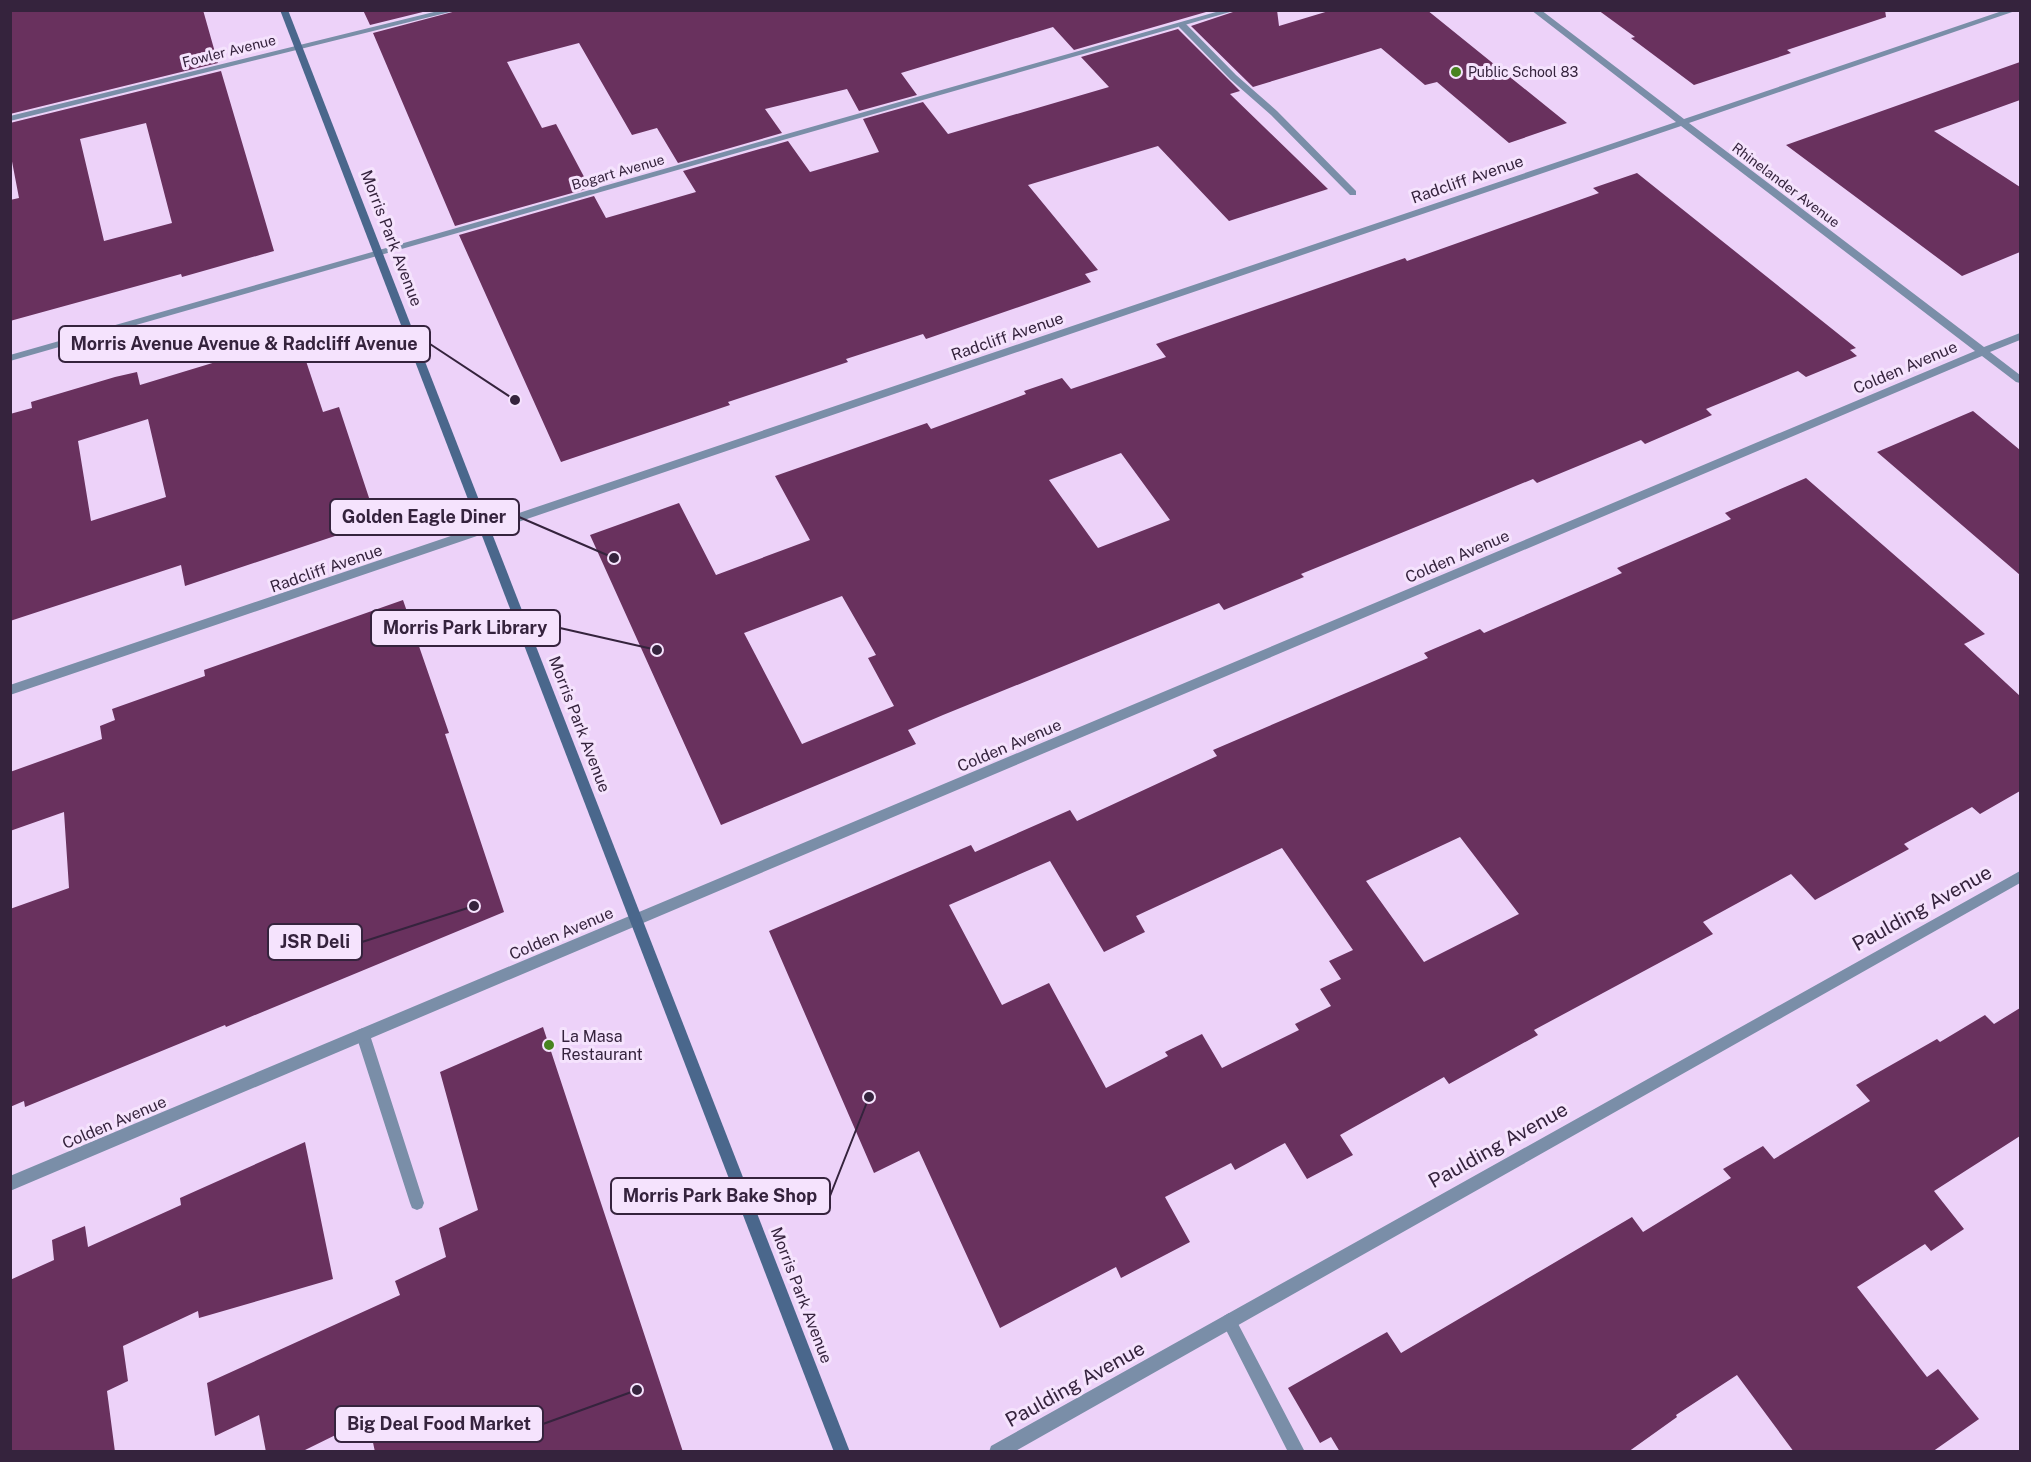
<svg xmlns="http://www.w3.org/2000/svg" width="2031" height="1462" viewBox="0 0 2031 1462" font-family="'Public Sans',sans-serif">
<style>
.building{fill:#69315e;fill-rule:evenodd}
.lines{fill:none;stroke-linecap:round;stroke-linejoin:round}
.service{fill:#7a8ea8;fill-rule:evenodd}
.minor{fill:#7a8ea8;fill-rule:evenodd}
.secondary{fill:#4a678c;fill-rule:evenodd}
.poi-dot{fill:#48831f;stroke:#f5e3fd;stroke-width:2}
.labels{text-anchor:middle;stroke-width:6;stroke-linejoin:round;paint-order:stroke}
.far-street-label{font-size:14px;fill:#35233d;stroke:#f5e3fd}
.far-poi-label{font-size:14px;fill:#35233d;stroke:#f5e3fd;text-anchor:start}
.street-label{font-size:16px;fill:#35233d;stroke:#f5e3fd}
.poi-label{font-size:16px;fill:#35233d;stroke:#f5e3fd;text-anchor:start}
.near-street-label{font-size:20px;fill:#35233d;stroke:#f5e3fd}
.leader{fill:none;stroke:#35233d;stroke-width:2}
.callout-dot{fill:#35233d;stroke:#f5e3fd;stroke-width:2}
.callout{fill:#f5e3fd;stroke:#35233d;stroke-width:2}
.callout-label{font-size:18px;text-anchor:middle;font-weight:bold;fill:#35233d}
</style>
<rect width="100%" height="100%" fill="#edd2f9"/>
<path class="building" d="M10,10h193l15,53 -208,51z
M363,10h68l-61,15z
M460,10h753l-139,40 -21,-23 -152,46 16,22 -58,16 -12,-22 -82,20 17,24 -104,30 -21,-35 -25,7 -53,-92 -72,19 35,66 14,-4 34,64 -135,38 -82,-193z
M1239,10h38l2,16 53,-16h95l140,113 -58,20 -72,-61 -12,3 -44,-37 -128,39 -62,-61z
M1598,10h287l1,7 -99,33 4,3 -97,32 -63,-47 4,-1z
M1178,29l62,62 -10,3 98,95 -99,32 -71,-75 -130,39 70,85 -13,4 6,8 -165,57 -3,-5 -77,25 2,3 -120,40 2,3 -169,57 -102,-227 135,-39 12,22 90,-26 -13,-21 105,-30 22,31 69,-20 -16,-33 60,-17 25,32 161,-47 -28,-30z
M2020,62v38l-86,31 86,56v65l-58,24 -176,-131z
M221,71l53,180 -92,26 -1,-3 -171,47v-121l9,-2 -9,-47v-28zM146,123l26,100 -68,18 -24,-102z
M1637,173l219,175 -6,2 7,6 -51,21 -8,-6 -92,38 6,6 -67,29 -4,-4 -104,43 -4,-4 -232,95 3,3 -80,33 -5,-7 -276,112 -35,15 8,14 -195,81 -131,-290 89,-32 37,72 94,-35 -35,-64 152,-53 4,6 95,-35 -2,-3 38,-13 9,11 95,-32 -10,-13 249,-86 2,3 192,-68 -6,-5zM1121,453l49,67 -72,28 -49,-68zM842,596l34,59 -8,3 26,48 -92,38 -58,-111z
M298,337l25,75 16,-5 38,115 -192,64 -4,-21 -171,56v-207l22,-6 -1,-6 84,-25 22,-5 3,13zM148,419l18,78 -75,24 -13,-80z
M1973,411l47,39v125l-143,-123z
M1806,478l179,156 -21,10 56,52v95l-40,23 -8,-7 -68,37 5,5 -94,51 -24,-26 -88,48 10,12 -179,96 4,5 -89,49 -5,-7 -104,58 13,20 -46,24 -22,-36 -50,27 -4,-7 -66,34 25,45 -69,36 -5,-11 -116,61 -81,-177 -45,22 -105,-242 202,-86 4,7 95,-42 7,11 140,-65 -4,-6 215,-92 -4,-5 56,-24 4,4 138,-60 -5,-5 114,-49 -6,-6zM1460,837l59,77 -95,48 -58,-81zM1282,848l71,102 -24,11 12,18 -21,10 11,17 -36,18 4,6 -77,38 -20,-34 -37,18 3,4 -62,32 -57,-105 -47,22 -53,-100 101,-44 54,91 41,-20 -9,-16z
M403,600l46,133 -4,1 59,178 -278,115 -1,-2 -200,82 -1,-6 -14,6v-198l59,-21 -5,-76 -54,19v-59l92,-33 -2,-13 15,-6 -3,-11 93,-33 -1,-6z
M2020,1008v128l-86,55 30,38 -33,22 -6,-7 -68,43 70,90 11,-8 41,50 -47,33h-138l-57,-77 -61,40 1,2 -49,35h-288l-9,-15 -11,6 -32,-55 99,-56 14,21 231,-136 11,15 88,-54 -8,-9 40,-23 11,13 96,-58 -14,-16 81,-46 3,3 45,-27 9,9z
M543,1027l140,425h-308l-7,-33 -67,33h-35l-7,-37 -44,21 -8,-53 193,-88 -5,-14 51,-24 -7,-29 39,-18 -38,-138z
M305,1142l28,137 -134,39 -1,-7 -75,35 5,35 -21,10 8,61h-105v-172l44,-20 -2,-20 33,-14 3,21 93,-42 -1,-7z"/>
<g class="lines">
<path class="service" d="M1179,23h6l51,52 41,36 79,80v4h-6l-79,-80 -41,-36 -51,-52z
M363,1028l5,2 2,5 54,168 -2,5 -5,2 -5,-2 -2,-5 -54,-168 2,-5z
M1229,1313l5,3 71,136h-17l-64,-126 -3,-5 3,-5z"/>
<path class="minor" d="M442,10h16l-448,111v-5z
M1223,10h14l-1227,351v-6z
M1531,10h10l143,109 321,-109h13l-329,113 295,224 36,-14v7l-30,12 30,23v8l-4,-1 -34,-26 -1972,835v-15l1965,-825 -294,-225 -1671,569v-10l1666,-563z
M2020,871v12l-1006,569h-25l2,-6z"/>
<path class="secondary" d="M280,10h8l562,1442h-16z"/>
</g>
<g class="poi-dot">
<circle cx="1456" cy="72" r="6"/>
<circle cx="549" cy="1045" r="6"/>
</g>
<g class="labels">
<g class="far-street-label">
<text transform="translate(229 51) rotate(-14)" y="5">Fowler Avenue</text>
<text transform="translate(618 172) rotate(-16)" y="5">Bogart Avenue</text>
<text transform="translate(1786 185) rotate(37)" y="5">Rhinelander Avenue</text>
</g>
<g class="far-poi-label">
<text x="1468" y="77">Public School 83</text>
</g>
<g class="street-label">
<text transform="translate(1467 179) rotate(-19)" y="6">Radcliff Avenue</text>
<text transform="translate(392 238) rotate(69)" y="6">Morris Park Avenue</text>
<text transform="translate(1007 336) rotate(-19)" y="6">Radcliff Avenue</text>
<text transform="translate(1905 367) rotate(-23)" y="6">Colden Avenue</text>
<text transform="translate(1457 556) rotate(-23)" y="6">Colden Avenue</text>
<text transform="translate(326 568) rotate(-19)" y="6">Radcliff Avenue</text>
<text transform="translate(580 724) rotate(69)" y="6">Morris Park Avenue</text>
<text transform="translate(1009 745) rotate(-23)" y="6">Colden Avenue</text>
<text transform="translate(561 933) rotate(-23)" y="6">Colden Avenue</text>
<text transform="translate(114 1122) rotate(-23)" y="6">Colden Avenue</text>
<text transform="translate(802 1295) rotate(69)" y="6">Morris Park Avenue</text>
</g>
<g class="poi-label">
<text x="561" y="1042">La Masa<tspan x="561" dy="18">Restaurant</tspan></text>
</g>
<g class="near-street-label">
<text transform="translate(1922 908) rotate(-29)" y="7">Paulding Avenue</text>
<text transform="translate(1498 1145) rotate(-29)" y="7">Paulding Avenue</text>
<text transform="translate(1075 1384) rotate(-29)" y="7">Paulding Avenue</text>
</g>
</g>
<path class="leader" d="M515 400L430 344M614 558L519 517M657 650L560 628M474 906L362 942M869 1097L830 1196M637 1390L543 1424"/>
<g class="callout-dot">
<circle cx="515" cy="400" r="6"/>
<circle cx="614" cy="558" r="6"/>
<circle cx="657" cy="650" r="6"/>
<circle cx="474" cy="906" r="6"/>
<circle cx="869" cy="1097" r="6"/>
<circle cx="637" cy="1390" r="6"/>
</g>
<g class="callout">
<rect x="59" y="326" width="371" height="36" rx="6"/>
<rect x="330" y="499" width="189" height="36" rx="6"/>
<rect x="371" y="610" width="189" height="36" rx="6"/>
<rect x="268" y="924" width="94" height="36" rx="6"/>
<rect x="611" y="1178" width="219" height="36" rx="6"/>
<rect x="335" y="1406" width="208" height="36" rx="6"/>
</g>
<g class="callout-label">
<text x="244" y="350">Morris Avenue Avenue &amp; Radcliff Avenue</text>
<text x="424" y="523">Golden Eagle Diner</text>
<text x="465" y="634">Morris Park Library</text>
<text x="315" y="948">JSR Deli</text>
<text x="720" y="1202">Morris Park Bake Shop</text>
<text x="439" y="1430">Big Deal Food Market</text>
</g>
<rect width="2031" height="1462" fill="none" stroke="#35233d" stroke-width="24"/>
</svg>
